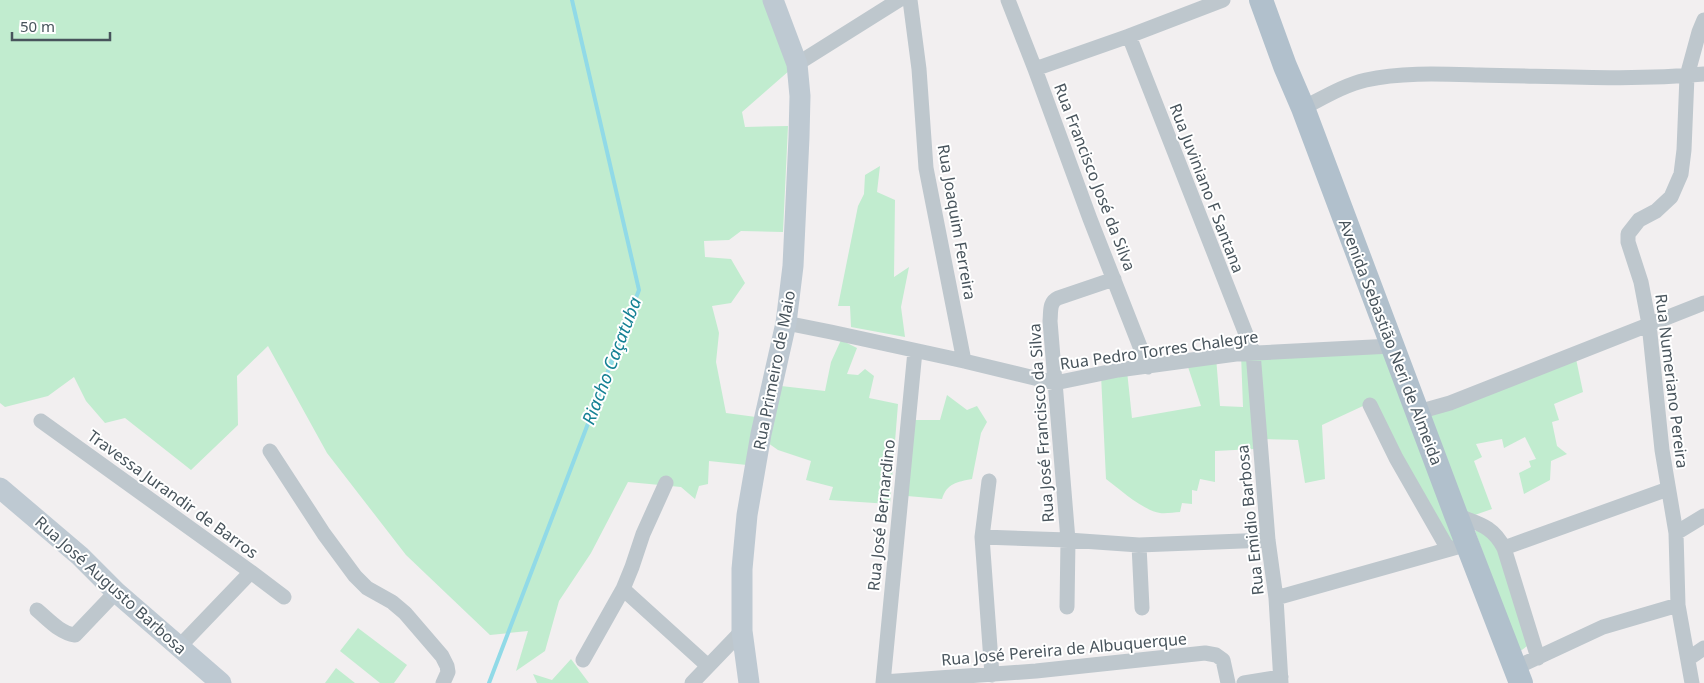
<svg xmlns="http://www.w3.org/2000/svg" width="1704" height="683" viewBox="0 0 1704 683" font-family="'Noto Sans',sans-serif">
<style>
.green{fill:#c1eccf}
.lines{fill:none;stroke-linecap:round;stroke-linejoin:round}
.stream{stroke:#91dae7;stroke-width:4}
.street{stroke:#bec7cd;stroke-width:15}
.secondary{stroke:#bec9d2;stroke-width:21}
.primary{stroke:#b1c0cc;stroke-width:24}
.labels{text-anchor:middle;stroke-width:4;stroke-linejoin:round;paint-order:stroke}
.street-label{font-size:16px;fill:#48545c;stroke:#fff}
.water-label{font-size:18px;font-style:italic;fill:#158194;stroke:#fff}
</style>
<rect width="100%" height="100%" fill="#f2eff0"/>
<path class="green" d="M0,0h771l27,63 -56,49 3,15 43,-1 -5,106 -42,-1 -12,9 -25,1 1,16 26,2 14,24 -14,20 -19,3 7,27 -3,29 10,51 30,4 -9,48 -38,-4 -1,23 -9,2 -4,13 -14,-12 -53,-5 -37,71 -32,48 -14,50 -29,20 12,-40 -38,4 -84,-80 -79,-102 -59,-107 -31,30 1,49 -47,45 -66,-52 -20,5 -19,-22 -12,-24 -26,19 -43,11 -5,-4z
M880,166l-3,26 18,8 -1,77 15,-10 -8,40 4,30 -54,-10 -1,-21h-12l20,-100 6,-12 1,-19z
M841,340l16,8 -10,26 11,1 7,-6 9,7 -5,22 29,6 -8,100 -61,-4 4,-13 -27,-7 5,-19 -33,-11 -10,-7 13,-57 44,5 6,-29z
M1389,341l75,201 -19,4 -82,-140 -41,19 3,54 -20,4 -7,-43 -38,-1 -6,10 -39,2v31l-15,-3 -3,12 -5,-1v14l-10,-1 -2,9c-6,0 -14,2 -20,1 -18,-3 -39,-23 -54,-34l-5,-104 26,-4 5,47 69,-12 -15,-45 30,-4 4,49 23,1 -2,-53z
M1575,354l8,38 -29,12 5,16 -7,2 5,24 10,8 -16,7 -1,19 -26,14 -5,-21 12,-6 -2,-6 7,-2 -11,-22 -21,11 -2,-9 -26,5 6,13 -8,4 18,48 -23,8 -43,-108z
M947,395l20,15 10,-4 10,16 -6,11 -9,46c-15,3 -25,4 -30,20l-35,-3 8,-76h25z
M1485,528l19,22 26,94 -11,8 -44,-121z
M358,628l49,37 -13,18h-14l-40,-32z
M571,659l18,24h-52l-4,-9 19,6z
M336,668l19,15h-30z"/>
<g class="lines">
<path class="stream" d="M489,683l150,-393 -67,-290"/>
<path class="street" d="M910,0l9,69 7,99 38,193
M1008,0l27,69 55,150 58,148
M1129,36l124,316 15,188 8,58 5,85
M797,64l102,-64
M1035,69l94,-33 94,-36
M1303,108c20,-10 41,-23 63,-28 35,-8 77,-6 113,-5 75,1 151,6 225,-1
M786,323l45,9 133,29 91,22 63,-13 118,-16 156,-8
M1370,405l26,53 52,91
M1418,412l32,-9 254,-100
M41,421l210,151 33,25
M270,451l54,83 31,42 12,12 25,14 13,11 37,43 5,10 1,6 -5,11
M989,481l-7,56 10,138
M1456,515c22,9 36,10 48,33l34,110
M1676,533l28,-17
M982,537l86,3 71,5 129,-5
M1139,545l3,63
M1504,548l164,-59
M623,589l85,77
M1276,598l192,-54
M1067,607l1,-67 -18,-219c1,-9 -1,-19 8,-23l56,-19
M37,610c12,10 23,23 38,25l41,-43
M179,647l72,-75
M1688,659l16,-11
M583,660l40,-71 9,-22 11,-33 23,-51
M1515,668l88,-41 75,-22
M883,682l153,-11 169,-18 11,2 7,5 5,23
M692,683l50,-52
M883,683l32,-332
M1244,683l37,-6
M1692,683l-14,-78 -2,-72 -14,-83 -13,-126 -8,-42 -13,-40v-8l11,-14 17,-9 15,-14 10,-23 3,-24 3,-74 12,-44 5,-12"/>
<path class="secondary" d="M0,488l80,68 36,36 105,91
M749,683l-7,-52v-62l5,-54 14,-81 25,-111 7,-57 6,-129 1,-41 -3,-32 -24,-64"/>
<path class="primary" d="M1261,0l24,66 18,42 153,407 65,168"/>
</g>
<g class="labels">
<g class="street-label">
<text transform="translate(1095 177) rotate(69)" y="6">Rua Francisco José da Silva</text>
<text transform="translate(1207 188) rotate(69)" y="6">Rua Juviniano F Santana</text>
<text transform="translate(957 222) rotate(80)" y="6">Rua Joaquim Ferreira</text>
<text transform="translate(1391 342) rotate(69)" y="6">Avenida Sebastião Neri de Almeida</text>
<text transform="translate(1159 350) rotate(-8)" y="6">Rua Pedro Torres Chalegre</text>
<text transform="translate(774 370) rotate(-79)" y="6">Rua Primeiro de Maio</text>
<text transform="translate(1672 381) rotate(83)" y="6">Rua Numeriano Pereira</text>
<text transform="translate(1041 423) rotate(-94)" y="6">Rua José Francisco da Silva</text>
<text transform="translate(173 494) rotate(36)" y="6">Travessa Jurandir de Barros</text>
<text transform="translate(881 515) rotate(-84)" y="6">Rua José Bernardino</text>
<text transform="translate(1250 520) rotate(-96)" y="6">Rua Emidio Barbosa</text>
<text transform="translate(111 585) rotate(42)" y="6">Rua José Augusto Barbosa</text>
<text transform="translate(1064 649) rotate(-5)" y="6">Rua José Pereira de Albuquerque</text>
</g>
<g class="water-label">
<text transform="translate(612 361) rotate(-69)" y="6">Riacho Caçatuba</text>
</g>
</g>
<path d="M12 32v8h98v-8" fill="none" stroke="#48545c" stroke-width="2.5"/>
<text x="20" y="32" font-size="15" fill="#48545c" stroke="#ffffff" stroke-width="4" paint-order="stroke">50 m</text>
</svg>
